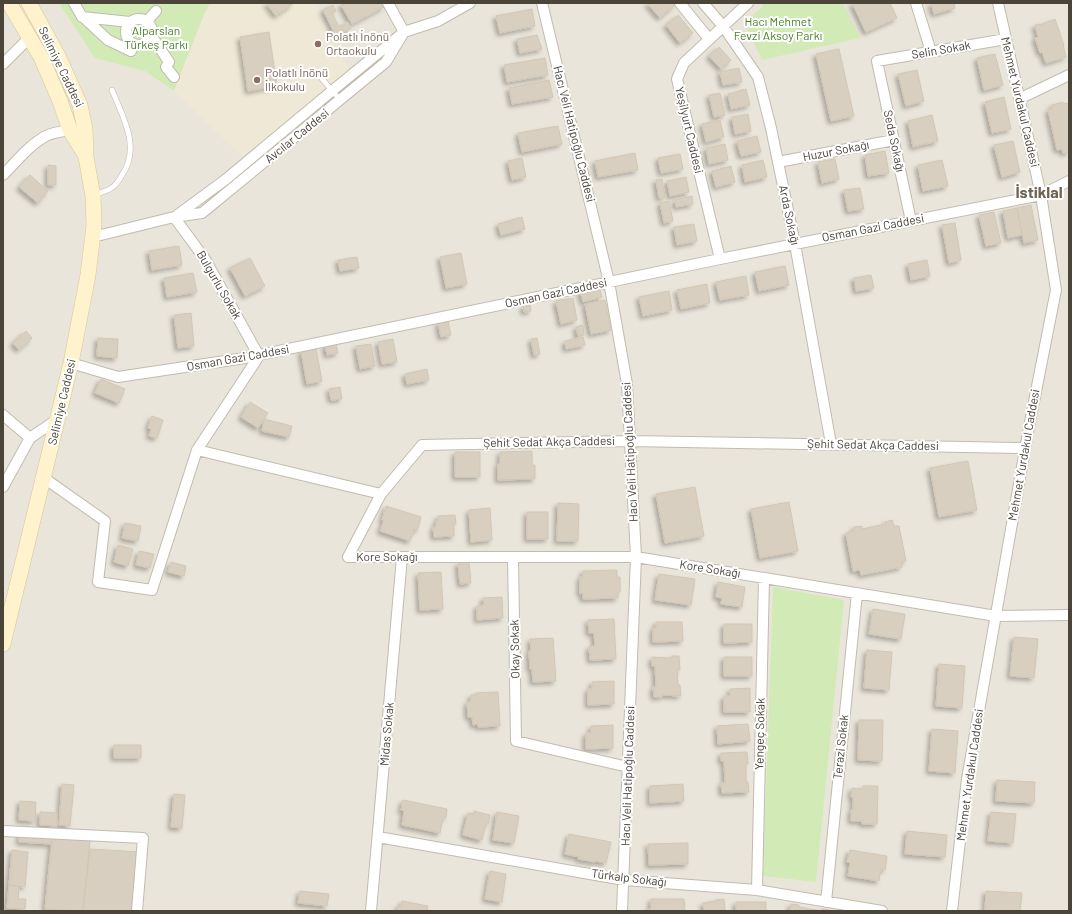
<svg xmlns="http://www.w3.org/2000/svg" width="1072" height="914" viewBox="0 0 1072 914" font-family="Barlow,sans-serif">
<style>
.residential{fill:#eae5da}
.education{fill:#efe8d6}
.green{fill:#d2eab5}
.building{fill:#d8cfc1;stroke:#d3c7b4;filter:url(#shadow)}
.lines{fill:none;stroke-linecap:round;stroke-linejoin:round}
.lane-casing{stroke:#c2bbae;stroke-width:6}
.street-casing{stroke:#c2bbae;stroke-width:12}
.secondary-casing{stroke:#d6c79b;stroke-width:16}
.lane{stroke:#fff;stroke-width:5}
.street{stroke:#fff;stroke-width:10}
.secondary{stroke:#fff3cd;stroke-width:15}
.education-dot{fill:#8d6e63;stroke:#fff;stroke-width:1.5}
.labels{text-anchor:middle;stroke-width:4;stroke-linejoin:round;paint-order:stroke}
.park-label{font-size:12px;fill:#4a7f2a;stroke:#fff}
.education-label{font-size:12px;fill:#785e54;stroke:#fff;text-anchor:start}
.street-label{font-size:12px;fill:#4b4439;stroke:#fff}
.district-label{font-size:16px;font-weight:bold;fill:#6e6250;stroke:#fff}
</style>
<defs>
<filter id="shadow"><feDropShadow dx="-3" dy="3" stdDeviation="2" flood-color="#0004"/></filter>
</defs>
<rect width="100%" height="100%" fill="#f6f3ec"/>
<path class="residential" d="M3,3h1066v908h-1066z"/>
<path class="education" d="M210,3h104l35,67 -24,20 -78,71 -73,-70 30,-77z"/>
<path class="green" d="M59,3h151l-6,11 -30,77 -29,-20 -50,-13z
M762,3h81l17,35 -98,22 -18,-38 19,-15z
M773,587l71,13 -28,282 -53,-6z"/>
<path class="building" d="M266,3h28l-18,13z
M345,3h36l3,4 -32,17 -11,-19z
M647,3h28l1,1 -16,14z
M852,3h38l7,15 -31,14z
M931,3h23l1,5 -21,6z
M333,5l3,6 -4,2 7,14 9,-5 3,6 -15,8 -13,-26z
M532,9l3,17 -35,7 -4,-17z
M678,15l15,18 -13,10 -14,-18z
M1055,19l9,26h-1l3,12 -20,6 -4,-11 -2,1 -5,-15 3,-1 -3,-12 5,-1v1z
M269,32l8,54 -29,5 -8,-54z
M537,35l5,14 -22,4 -3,-14z
M719,47l12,13 -10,9 -12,-13z
M839,49l15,67 -23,5 -15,-67z
M995,54l8,31 -19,5 -7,-32z
M545,58l3,17 -41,7 -3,-17z
M739,68l3,14 -19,3 -3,-13z
M917,70l7,31 -18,5 -8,-32z
M549,80l4,17 -41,7 -3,-16z
M746,89l4,16 -19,4 -3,-15z
M720,93l5,22 -11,2 -5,-22z
M1004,97l7,32 -19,4 -7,-31z
M1063,102v2l6,-1v49l-6,1 -1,-4 -5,1 -9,-40 4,-1v-4z
M748,114l3,17 -16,3 -3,-17z
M932,115l6,26 -25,6 -5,-26z
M720,120l4,17 -18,5 -4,-18z
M558,126l4,18 -40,8 -4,-19z
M757,136l4,16 -20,4 -4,-15z
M1013,141l7,31 -18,5 -8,-32z
M725,144l3,16 -19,4 -3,-16z
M885,151l4,22 -21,3 -3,-21z
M635,153l3,17 -40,7 -3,-16z
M680,154l3,15 -22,4 -3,-15z
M522,158l4,19 -14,3 -4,-19z
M835,159l4,20 -17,4 -4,-21z
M763,160l4,17 -22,5 -3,-17z
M942,160l6,26 -25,5 -5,-26z
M48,165l8,1v19h-8z
M731,166l4,16 -19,5 -4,-16z
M30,175l18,16 -10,12 -19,-16z
M686,177l3,15 -19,4 -3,-15z
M662,179l3,18 -6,1 -3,-18z
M860,188l4,21 -16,2 -4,-21z
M692,196l1,8 -17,3 -1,-7z
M669,201l4,20 -9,2 -4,-20z
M1031,205l7,35 -14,3 -7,-35z
M1017,208l5,27 -14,3 -5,-27z
M994,212l7,31 -15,3 -7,-31z
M522,217l3,12 -24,6 -3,-11z
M955,223l6,37 -12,3 -7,-38z
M694,224l3,17 -20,4 -3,-18z
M179,246l3,19 -30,5 -3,-19z
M461,253l6,31 -21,4 -6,-31z
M357,257l2,11 -19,3 -2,-11z
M250,258l15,28 -20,10 -15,-28z
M927,260l3,16 -19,4 -3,-16z
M785,266l4,19 -30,6 -4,-19z
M193,273l4,19 -30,5 -3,-19z
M871,275l3,13 -18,3 -2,-13z
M746,276l3,19 -29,5 -4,-18z
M707,284l3,19 -29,6 -4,-19z
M599,286l3,11 -19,5 -3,-11z
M669,291l3,19 -29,6 -4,-19z
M573,298l4,22 -16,4 -5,-23z
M605,300l6,30 -20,4 -6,-30z
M530,305l1,6 -7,1 -1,-6z
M191,313l3,33 -16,2 -4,-33z
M448,321l3,14 -10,2 -3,-14z
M583,325l1,10 -6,1 -2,-9z
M26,331l6,7 -13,12 -6,-7z
M583,337l2,8 -19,4 -1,-8z
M98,338l20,1 -1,19 -20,-2z
M537,338l3,16 -6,1 -3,-16z
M393,339l4,23 -15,2 -4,-22z
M336,343l2,10 -11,2 -2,-10z
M371,344l4,22 -15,3 -4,-23z
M316,348l6,33 -15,3 -6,-33z
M427,369l2,11 -22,4 -2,-10z
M101,379l24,10 -6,14 -24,-10z
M340,387l2,12 -11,1 -2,-11z
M250,402l18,11 -10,15 -17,-11z
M152,416l11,4 -6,18 -8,-2 2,-7 -3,-1z
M264,419l28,7 -3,11 -27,-6z
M532,451v14h3v14l-37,1v-16h2v-12z
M455,452h25v25h-25z
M968,461l9,49 -38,7 -9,-49z
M695,487l9,49 -39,7 -9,-49z
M789,502l9,49 -38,7 -9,-49z
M558,503l21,1 -1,37h-21z
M386,506l35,11 -4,14 -3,-2 -4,12 -30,-10 4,-11h-2z
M490,508l2,32 -21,2 -2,-32z
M527,512h21v27h-21z
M455,515l1,9h-2v12l-20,1 -1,-10h3v-6h2v-5z
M892,520l2,6h5l7,35 -5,1 1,5 -41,8 -1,-5 -7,1 -7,-38 8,-2v-4l8,-1v3l24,-5 -1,-2z
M125,523l16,3 -3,15 -16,-3z
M118,545l15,4 -5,17 -14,-4z
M139,551l15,3 -4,14 -14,-3z
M171,562l15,4 -2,10 -16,-4z
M469,562l2,21 -11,1 -2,-21z
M617,570v7h3v15h-2v6l-35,1v-6l-3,1v-17h3v-6z
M441,572l2,37 -23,1 -2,-37z
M659,574l36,5 -4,26 -36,-5z
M718,582l27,5 -3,20 -21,-3 1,-6 -6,-1z
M502,597l1,21 -26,2v-14l7,-1 -1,-7z
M873,609l32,5 -4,25 -32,-5z
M614,619l2,40 -26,1 -1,-13 6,-1 -1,-13h-5l-1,-13z
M656,622h26l1,19 -30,1v-14h3z
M724,624h28v18l-28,1z
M1014,637l24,2 -4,39 -24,-2z
M553,638l3,43 -23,1 -1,-13h-2l-1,-18h2l-1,-12z
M867,650l25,2 -3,38 -25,-2z
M672,656h7l1,14h-3l1,15h2l1,11 -19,-1v2h-8l-1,-10h3l-1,-21h-3v-9l20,1z
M724,657h28v19h-28z
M939,664l26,2 -3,42 -26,-2z
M614,681v23l-26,1v-16h4v-7z
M750,688v24h-26v-16h6v-7z
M498,692l2,34 -22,1v-3l-5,1 -1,-8h-4l-1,-15h4v-7h5v-2z
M859,720h24l-1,41 -24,-1z
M748,724l2,17 -32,3 -1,-18z
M613,725v23l-27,1v-16h5v-7z
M932,729l26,2 -3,42 -26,-2z
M114,745h27v13h-27z
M747,752l1,12h-2v18h2l1,10 -27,1 -1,-10h4l-1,-22h-3v-8z
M997,780l38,2 -1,21 -38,-2z
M62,784l12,1 -4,41 -11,-1z
M683,784l1,17 -34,2v-17z
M863,786h15l-1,38h-15v-3h-11v-11h2v-13h-2l1,-9 11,1z
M174,794l11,1 -3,33 -11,-1z
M403,800l44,9 -1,9h-3l-3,15 -38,-8 2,-14 -3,-1z
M20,801l16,1 -1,19 -16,-1z
M474,811l16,4 -2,9h-2l-4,16 -19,-5 5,-22 6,1z
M40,812l17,1v13l-17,-1z
M497,812l22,4 -5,27 -21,-3z
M991,812l25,2 -3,29 -25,-2z
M907,831l40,4 -2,22 -40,-3z
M20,833l32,2 -1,9 -32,-2z
M569,834l42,8 -5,21 -11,-2v1l-17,-3 1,-2 -14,-3z
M52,838l38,3 -7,70 -38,-2z
M688,843v21l-39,1 -1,-21z
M90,849l50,3 -6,59h-51z
M12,850l16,2 -3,35 -16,-2z
M850,850l37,6 -2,14 -4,-1 -2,12 -31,-5 2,-13 -3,-1z
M490,871l16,3 -4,28 -17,-3z
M9,885l10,2 -1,12h8l-1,10 -18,-1z
M300,891l29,3 -2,12 -29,-3z
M986,891l36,2 -2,18h-35z
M651,899h33l1,12h-36v-2h2z
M724,899l1,11 2,1h-23l-1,-8 13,-2v-1z
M402,901l26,5 -1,5h-30l1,-5 3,1z
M736,902h30v9h-30z
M791,904l8,1v2l23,4v-2l7,1v1h-39z"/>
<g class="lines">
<defs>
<path id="lane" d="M318,74l22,26
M95,195c5,-2 10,-4 15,-6 5,-3 9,-8 12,-14 19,-27 1,-58 -10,-85"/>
<path id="street" d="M74,3l7,12 27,25 23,11 2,-7
M388,3l16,29
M542,3l67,279 18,102 9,173 -14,354
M680,3l29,36
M703,3l20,23 35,51 13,51 24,116 36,200
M916,3l15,49
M82,17l48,5
M126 32a13 13 0 1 1 26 0a13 13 0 1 1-26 0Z
M146,22l10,-11
M151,35l18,27 -3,5 8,10
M3,64l27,-27
M1019,99l50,-24
M778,162l116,-22
M3,175c13,-13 26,-30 43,-39 7,-4 16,-4 24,-6
M176,216l49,-36 108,-90 71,-58 34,-11 32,-18
M911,221l-34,-160 129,-22
M93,237l81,-20 28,-4 184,-151 18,-30
M720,259l-43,-180 7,-16 64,-60
M71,363l47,14 127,-19 475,-99 321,-64 28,-14
M3,415l27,23 28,-19
M197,450l184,44 41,-49 208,-4 395,7
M44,478l61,43 -7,61 54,8 45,-140 62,-94 -54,-97 -31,-42
M3,487l27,-49
M381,494l-33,63h288l360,59 73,-1
M513,557l3,184 112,26
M3,831l140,7 -6,73
M378,837l246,43 133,10 125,21
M757,890l7,-312
M826,902l31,-309
M371,911l31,-354
M952,911l15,-132 62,-352 27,-137 -15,-95 -43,-192"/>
<path id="secondary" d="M9,3l32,54 19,44 10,29 16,26
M3,644l68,-281 17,-88 6,-50 -1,-29 -7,-39 -1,-28 -5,-24 -22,-49 -29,-53"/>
</defs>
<use href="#lane" class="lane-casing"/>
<use href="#street" class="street-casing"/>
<use href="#secondary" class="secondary-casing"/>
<use href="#lane" class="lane"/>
<use href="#street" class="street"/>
<use href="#secondary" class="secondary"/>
</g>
<g class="education-dot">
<circle cx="318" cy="44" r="4"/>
<circle cx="257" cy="80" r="4"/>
</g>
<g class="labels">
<g class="park-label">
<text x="778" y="26">Hacı Mehmet<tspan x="778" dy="14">Fevzi Aksoy Parkı</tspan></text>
<text x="156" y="35">Alparslan<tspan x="156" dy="14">Türkeş Parkı</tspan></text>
</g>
<g class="education-label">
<text x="326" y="41">Polatlı İnönü<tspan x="326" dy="14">Ortaokulu</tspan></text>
<text x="265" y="77">Polatlı İnönü<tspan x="265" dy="14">İlkokulu</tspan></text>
</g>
<g class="street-label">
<text transform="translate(941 50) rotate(-10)" y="4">Selin Sokak</text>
<text transform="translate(61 67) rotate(64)" y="4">Selimiye Caddesi</text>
<text transform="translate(1020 102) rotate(77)" y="4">Mehmet Yurdakul Caddesi</text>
<text transform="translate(689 130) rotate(77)" y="4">Yeşilyurt Caddesi</text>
<text transform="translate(574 134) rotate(76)" y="4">Hacı Veli Hatipoğlu Caddesi</text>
<text transform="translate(297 136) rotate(-39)" y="4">Avcılar Caddesi</text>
<text transform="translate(894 141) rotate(78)" y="4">Seda Sokağı</text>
<text transform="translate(836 151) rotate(-11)" y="4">Huzur Sokağı</text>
<text transform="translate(789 215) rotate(78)" y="4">Arda Sokağı</text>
<text transform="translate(873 228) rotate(-11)" y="4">Osman Gazi Caddesi</text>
<text transform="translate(219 285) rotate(60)" y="4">Bulgurlu Sokak</text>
<text transform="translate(556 293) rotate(-12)" y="4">Osman Gazi Caddesi</text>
<text transform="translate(238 358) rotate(-10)" y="4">Osman Gazi Caddesi</text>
<text transform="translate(62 402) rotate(-77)" y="4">Selimiye Caddesi</text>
<text transform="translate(549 442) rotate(-1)" y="4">Şehit Sedat Akça Caddesi</text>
<text transform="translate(873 445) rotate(1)" y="4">Şehit Sedat Akça Caddesi</text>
<text transform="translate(630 452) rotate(-93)" y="4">Hacı Veli Hatipoğlu Caddesi</text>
<text transform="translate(1024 455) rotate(-80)" y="4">Mehmet Yurdakul Caddesi</text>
<text x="387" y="561">Kore Sokağı</text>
<text transform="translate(710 569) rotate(9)" y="4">Kore Sokağı</text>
<text transform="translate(515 649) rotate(-91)" y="4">Okay Sokak</text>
<text transform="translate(387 734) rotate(-85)" y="4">Midas Sokak</text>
<text transform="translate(760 734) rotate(-89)" y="4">Yengeç Sokak</text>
<text transform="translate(841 747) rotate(-84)" y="4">Terazi Sokak</text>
<text transform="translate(970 775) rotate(-82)" y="4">Mehmet Yurdakul Caddesi</text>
<text transform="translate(628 776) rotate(-88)" y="4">Hacı Veli Hatipoğlu Caddesi</text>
<text transform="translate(629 878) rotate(7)" y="4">Türkalp Sokağı</text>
</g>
<g class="district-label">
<text x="1039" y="198">İstiklal</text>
</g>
</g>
<rect width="1072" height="914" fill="none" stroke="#4b4439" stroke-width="8"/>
</svg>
